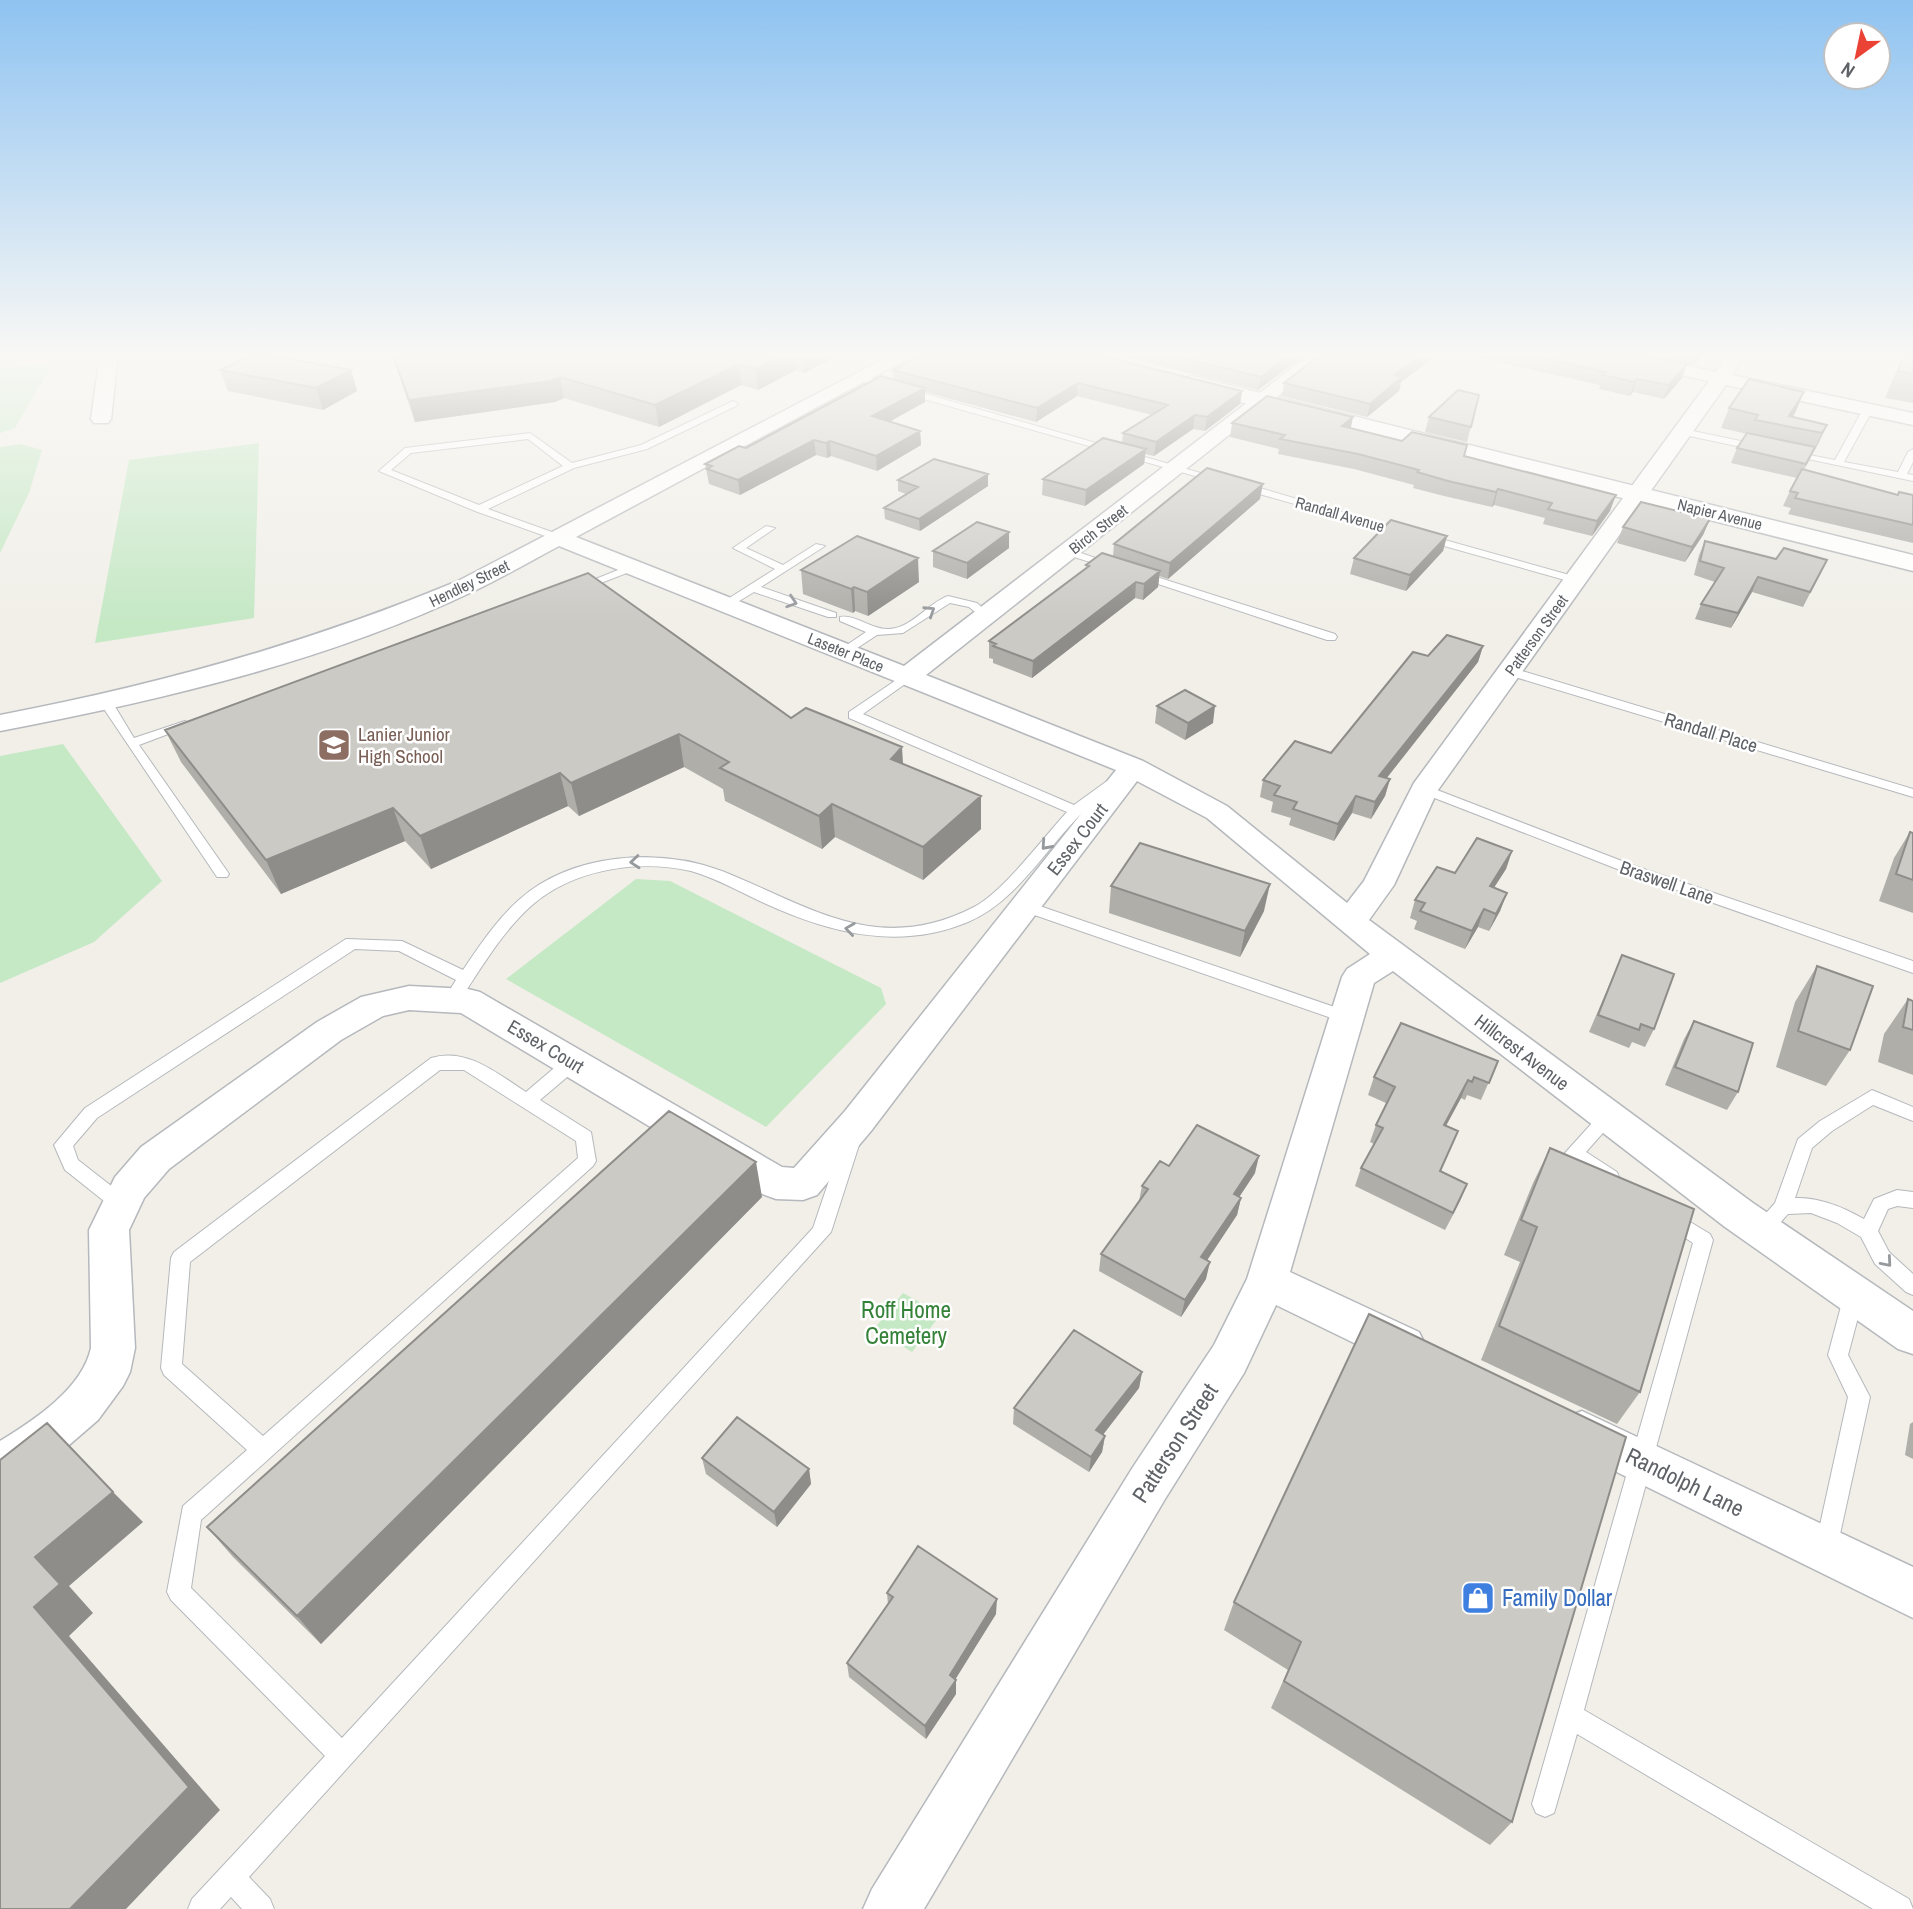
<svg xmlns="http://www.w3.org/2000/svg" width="1913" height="1909" viewBox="0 0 1913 1909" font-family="'Archivo Narrow',sans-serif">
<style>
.green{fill:#c5e8c5}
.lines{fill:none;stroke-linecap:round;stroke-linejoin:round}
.service-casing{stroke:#b5b8bc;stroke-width:2}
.minor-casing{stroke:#b5b8bc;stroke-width:3}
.tertiary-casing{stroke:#b5b8bc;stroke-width:3}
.service{fill:#fff;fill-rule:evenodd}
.minor{fill:#fff;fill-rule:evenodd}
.tertiary{fill:#fff;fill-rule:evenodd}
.wall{fill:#afaea9}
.shaded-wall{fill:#8f8d8a}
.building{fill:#cccac5;stroke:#8f8d8a;stroke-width:2}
.oneway{stroke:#979a9d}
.labels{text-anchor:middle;stroke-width:5;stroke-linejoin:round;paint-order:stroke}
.far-street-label{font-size:16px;fill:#5f6368;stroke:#fff}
.street-label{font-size:19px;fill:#5f6368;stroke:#fff}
.education-label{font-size:19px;fill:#785e54;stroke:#fff;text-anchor:start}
.near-park-label{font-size:23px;fill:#348238;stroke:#fff}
.near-street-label{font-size:23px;fill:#5f6368;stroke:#fff}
.near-shop-label{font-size:23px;fill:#366cbe;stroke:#fff;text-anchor:start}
</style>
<rect width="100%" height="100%" fill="#f1efe8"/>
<path class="green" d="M53,363l-38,65 -15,5v-65z
M259,443l-5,175 -159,25 34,-183z
M20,444l22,6 -13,43 -29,60v-106z
M63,744l99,137 -68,61 -94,41v-227z
M636,879l34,2 211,107 5,16 -120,123 -260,-148z
M903,1293l38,21 -29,38 -38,-23z"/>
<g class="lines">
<defs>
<path id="service" d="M274,355l23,3 46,-3 -46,9z
M857,376h6l362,104 -9,2 -359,-102z
M733,401l5,3 -2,2 -89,43 -73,19 -86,41 75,27 1,2 -5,3 -84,-30 -96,-40 26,-23 125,-15 42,30 69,-18zM528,439l35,27 -84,39 -88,-35 20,-17z
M1868,406l5,3 -29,53 54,10 10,-20 5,-3v13l-6,12 6,1v6l-129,-27 5,-3 46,9 28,-51z
M1683,429l77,16 5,3 -5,3 -80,-17v-4z
M1238,484h8l164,48 -9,2 -163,-46z
M766,526l9,2 -29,20 37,17 33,-21 9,2 -64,41 75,26v4h-8l-74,-25 -23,14h-8v-4l52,-33 -42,-21z
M1427,535l153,43 2,2 -10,2 -149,-42v-4z
M1064,550h8l47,16 -6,3 -49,-15z
M633,564l6,3 -2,2 -54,21 -10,-2z
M1141,572l194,62 2,3 -2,3h-8l-190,-63v-4z
M948,596l29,7 14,13 -6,4 -16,-13 -19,-4 -47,30 -26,2 -29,19h-8l-2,-3 28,-19 -26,-11v-4c16,-3 31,13 49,12 23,-1 39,-26 59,-33z
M1509,667l404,122v8l-408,-123 -2,-3z
M908,672l6,4 -2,3 -49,35 211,91 33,-24h10l2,3c-11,13 -29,21 -41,33 -35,36 -63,85 -110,105 -70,29 -138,11 -204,-19 -24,-11 -48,-25 -73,-32 -53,-12 -118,-2 -160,35 -30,27 -51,64 -73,97h-12l-2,-4 12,-19 -57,-29 -44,-2 -258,169 -24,28 5,14 50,39 2,5 -2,5 -7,3 -7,-3 -49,-39 -11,-25 31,-37 261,-169 56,2 61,29c17,-25 34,-51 57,-71 52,-46 138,-52 202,-28 88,35 155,86 252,36 30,-16 68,-68 93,-95l-218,-94v-6z
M106,699l5,1 23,38 51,-17 7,4 -53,20 88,126 2,3 -2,3h-10l-117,-174z
M1424,785l211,81 278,95v12l-288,-101 -206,-80 -2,-3z
M1025,901l327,112 2,4 -2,4h-12l-320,-111 -3,-4 3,-4z
M573,1056l6,1 3,5 -3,5 -39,33 51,32 5,29 -3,5 -392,354 -10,68 151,150 471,-510 28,-83 3,-5 6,-2 6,2 3,5 -28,87 -582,645 21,22 4,10h-32l-11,-12 -11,12h-32l4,-10 133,-143 -154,-156 -4,-8 16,-86 64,-56 -83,-75 -3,-7 10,-110 3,-6 257,-194c36,-11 67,16 95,34l41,-35zM440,1070h24l112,71 2,17 -315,278 -81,-72 8,-102z
M1872,1090l41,17v14l-40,-16 -41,26 -20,17 -17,50c24,-1 48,9 69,21l10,-20 23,-9 16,2v16l-16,-2 -9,3 -10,22 11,21 24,22v21l-7,-3 -31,-28 -14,-27 -24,-14 -26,-10 -23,1c-10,10 -19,27 -34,22l-3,-6 24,-27 23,-64 22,-18z
M1608,1110l6,2 3,5 -31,35 31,20 2,5 -2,5 -7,2 -42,-26 -3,-5 37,-41z
M1672,1211l38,23 3,6 -129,470 325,189 4,10h-40l-296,-175 -23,79 -9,4 -9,-4 -4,-9 161,-561 -28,-18 -2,-6 2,-6z
M1854,1286l7,3 3,6 -16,60 22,42 -33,151 -3,8 -8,3 -8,-3 -3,-8 33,-151 -20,-42 16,-60 3,-6z"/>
<path id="minor" d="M100,355h18l-7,64 -3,4h-14l-3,-4z
M891,355h23l-338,182 328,129 405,-311h21l-404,320 217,86 84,45 120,97 17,-22 50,-98 295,-402 -98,-21 -9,-5h35l79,17 10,-17h18l-12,20 181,38v12l-187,-40 -288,405 -44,95 -25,35 384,283 160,108v43l-15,-5 -173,-122 -332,-256 -19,12 -84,289 129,60 7,14 -7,14 -15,5 -15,-5 -113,-55 -32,68 -79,126 -241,410h-61l9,-20 261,-422 81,-122 33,-66 95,-302 5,-8 23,-15 -163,-136 -70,-37 -266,350 -54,64 -14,5 -27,-1 -14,-5 -301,-181 -52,-3 -26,6 -42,24 -172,129 -25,29 -15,32 6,118 -5,24 -7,14 -25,34 -44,38 -38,25 -16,6v-48c34,-21 82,-52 91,-93l-2,-118 26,-53 26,-30 176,-125 44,-25 48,-11 59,3 12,3 302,175 12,1 51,-57 271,-341 -557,-224c-28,15 -56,31 -85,45 -148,71 -313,109 -474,140v-16c158,-30 309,-72 458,-134z
M1582,1411l331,156v51l-347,-171 -7,-15 7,-15z"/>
<path id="tertiary" d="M1192,376l721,179v16l-729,-183 -3,-5 3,-5z"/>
</defs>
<use href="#service" class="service-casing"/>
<use href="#minor" class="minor-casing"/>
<use href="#tertiary" class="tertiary-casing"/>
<use href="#service" class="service"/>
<use href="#minor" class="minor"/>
<use href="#tertiary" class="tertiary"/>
</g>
<path class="wall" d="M392,355h446l-34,18 -8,-3 -38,20 -17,-5 -82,42 -95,-29 -9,4 -140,20z
M1115,355h190l-47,35z
M1320,355h118l-37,27 -2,9 -32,26 -85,-21 2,-13z
M1466,355h176l40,23 -18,21 -31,-7 -3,4 -31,-7 1,-4z
M1650,355h52l-8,10z
M1903,355h10v48l-28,-5z
M220,370h131l6,21 -34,19 -95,-19z
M893,370l349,21 -2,13 -35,27 -12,-2 -39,27 -9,-2 -1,10 -59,42 -43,-11 1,-16 79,-36 1,-10 29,-18 -75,-19 -41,26 -111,-30v10l-36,19 31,10 1,14 -44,26 -46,-15 -4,2 -11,-3 -76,40 -31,-11 -4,-20 41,-16 147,-69z
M1479,395l-12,47 -42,-10 4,-15z
M1729,408l67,3 -3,6 34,8 -9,19 -5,9 -9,17 94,25h15v48l-125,-29 3,-6 -8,-2 7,-15 7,-13 -66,-15 6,-15 10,-14 -26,-6z
M1232,423l119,5 113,28 146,55 -18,25 -49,-12 2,-6 -51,-13 -2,2 -48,-11 -31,-8 1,-3 -60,-16 -76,-15 1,-5 -49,-12z
M898,480l90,6 -68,45 -35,-12 -1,-11 22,-14 -8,-3z
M1260,499l-92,80 -9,-3 -1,11 -15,13 -8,-2 -103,80 -39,-15v-4l-4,-1v-17l97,-72v-4l27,-9 1,-12z
M1710,519l-7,16 -18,27 -68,-19 6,-16z
M1447,536l-4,15 -37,40 -56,-17 4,-16z
M1705,541l71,18 51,1 -24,47 -51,-15 -21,36 -36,-9 6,-15 14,-22 -21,-7 5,-20z
M1009,548l-42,31 -34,-12v-16z
M801,570l118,12 -51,34 -13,-5 -2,2 -50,-19z
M1483,646l-5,16 -92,116 4,1 -5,17 -14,23 -19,-6 -18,28 -45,-16 2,-7 -20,-6 2,-10 -13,-5 3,-17 68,-27 97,-97z
M1157,706l56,17 -28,17 -30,-17z
M791,718l190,78v33l-58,51 -88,-43 -13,12 -97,-48 -2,-12 -39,-22 -105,49 -11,-10 -137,63 -26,-28 -124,53 -100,-132 -16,-32z
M1910,832l3,1v80l-34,-12 15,-43z
M1512,851l-6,18 -12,19 13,5 -7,18 -11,20 -11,-4 -13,22 -51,-20 3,-8 -7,-3 5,-18 40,-27z
M1111,886l153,25 -24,46 -131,-44z
M1622,955l32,74 -9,18 -13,-5 -3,6 -40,-16z
M1817,966l33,84 -24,36 -50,-19 19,-65z
M1908,999l5,2v74l-35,-13 6,-28z
M1694,1021l44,71 -11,18 -62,-25 19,-46z
M1498,1061l-17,39 -14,-5 -2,5 -4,-2 -15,28 12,5 -17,40 26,13 -22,46 -90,-44 6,-18 13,-24 -4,-2 6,-17 10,-22 -18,-8 6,-18z
M1550,1148l90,244 -23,32 -136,-64 39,-98 -16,-7 29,-72z
M1169,1166l86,7 -16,24 2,1 -4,17 -30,45 -1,19 -25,38 -82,-46 2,-17 38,-53 3,-15z
M762,1197l-441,447 -88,-87 -26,-30z
M1369,1314l143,508 -22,23 -219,-137 17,-38 -64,-40 10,-28z
M1142,1372l-3,16 -36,47 2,1 -3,16 -13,20 -76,-48 1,-16z
M1913,1422v37l-8,-4 5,-31z
M702,1458l107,11 2,15 -34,43 -71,-53z
M887,1593l109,21 -41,65 1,15 -30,45 -77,-62 -2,-14 41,-58z"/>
<path class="shaded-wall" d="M783,355h12l1,15 -38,20 -2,-21z
M803,355h35l-34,18z
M1289,355h16l-47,35 3,-13z
M1423,355h15l-37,27 -2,9 -32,26 3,-13 24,-29z
M1697,355h5l-8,10z
M739,364l2,21 -82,42 -4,-22z
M1687,364l-5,14 -18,21 5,-14z
M351,370l6,21 -34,19 -7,-22z
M560,377l4,21 -9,4 -140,20 -6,-22z
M1637,379l-4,13 -3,4 4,-14z
M1078,383l-1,13 -41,26 1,-14z
M925,388v14l-52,29 -1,-15z
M1242,391l-2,13 -35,27 2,-14z
M1804,392l-8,19 -9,15 2,-10z
M1195,415l-2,14 -39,27 2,-14z
M1353,417l-3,15 -8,-6z
M1827,425l-9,19 -5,9 9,-20z
M920,431l1,14 -44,26 -1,-15z
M814,440l2,15 -76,40 -2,-15z
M830,441l1,15 -4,2 -1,-15z
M1146,449l-2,15 -59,42 1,-16z
M988,474v12l-68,45 -1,-12z
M1263,484l-3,15 -92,80 2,-16z
M1498,489l-4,16 -2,2 4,-15z
M1616,495l-6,16 -18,25 5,-15z
M1710,519l-7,16 -18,27 7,-15z
M1009,532v16l-42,31v-16z
M1447,536l-4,15 -37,40 4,-16z
M918,558l1,24 -51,34 -1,-24z
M1160,571l-2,16 -15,13 1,-16z
M1758,577l-6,15 -21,36 7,-15z
M1136,582l-1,16 -103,80 1,-17z
M854,587l1,24 -2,2 -2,-24z
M1483,646l-5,16 -103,131 4,-17z
M1215,706l-2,17 -28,17 3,-17z
M679,734l5,33 -105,49 -8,-33z
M902,747l2,33 -13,-21z
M560,773l8,33 -137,63 -11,-33z
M1390,779l-5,17 -14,23 4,-17z
M981,796v33l-58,51v-33z
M1356,796l-4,17 -18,28 4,-17z
M832,804l3,33 -13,12 -3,-33z
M393,808l12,33 -124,53 -15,-34z
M1512,851l-6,18 -23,35 7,-18z
M1270,884l-6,27 -24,46 5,-26z
M1507,893l-7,18 -11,20 7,-17z
M1484,909l-6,18 -13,22 7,-18z
M1468,1080l-7,18 -24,44 7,-17z
M1259,1156l-4,17 -25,38 4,-17z
M756,1162l6,35 -441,447 -24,-28z
M1467,1184l-7,17 -15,29 8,-17z
M1241,1198l-4,17 -39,59 3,-17z
M1210,1262l-4,17 -25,38 4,-17z
M1142,1372l-3,16 -45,58 2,-16z
M1105,1436l-3,16 -13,20 2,-15z
M809,1469l2,15 -34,43 -3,-15z
M113,1492l30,30 -74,64 24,27 -24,23 151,174 -94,99h-56l-36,-302 1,-50z
M997,1599l-1,15 -46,74v-13z
M956,1680v14l-30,45 -1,-13z"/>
<path class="building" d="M251,355h18l82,15 -35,18 -96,-18z
M393,355h390l-27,14 -17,-5 -84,41 -95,-28 -9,4 -142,19z
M921,355h177l144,36 -35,26 -12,-2 -39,27 -33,-9 45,-28 -90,-22 -41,25 -144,-38z
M1170,355h119l-28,22z
M1320,355h103l-29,20 8,2 -32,27 -86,-21z
M1529,355h113l45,9 -18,21 -32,-6 -3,3 -31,-7 3,-3z
M1904,355h9v19l-15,-3z
M881,376l44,12 -53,28 48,15 -44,25 -46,-15 -4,2 -12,-3 -76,40 -31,-11 5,-3 -7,-2 34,-18 7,2z
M1749,379l55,13 -15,24 38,9 -5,8 -67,-13 3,-5 -29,-7z
M1458,390l21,5 -8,32 -42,-10z
M1267,396l86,21 -11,9 60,15 10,-9 55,13 -3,11 152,39 -19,26 -49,-12 4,-6 -54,-14 -2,3 -48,-11 -31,-9 2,-2 -61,-16 -78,-15 5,-4 -53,-12z
M1747,433l68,14 -9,17 -69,-16z
M1103,438l43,11 -60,41 -43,-11z
M934,459l54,15 -69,45 -35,-11 34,-21 -20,-7z
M1207,468l56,16 -93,79 -56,-19z
M1802,469l96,26 1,-3 14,3v30l-118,-27 3,-5 -8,-2z
M1641,502l69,17 -18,28 -69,-20z
M1391,520l56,16 -37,39 -56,-17z
M977,522l32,10 -42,31 -34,-12z
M857,536l61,22 -51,34 -13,-5 -3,2 -50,-19z
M1705,541l71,18 8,-11 43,12 -17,32 -52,-15 -20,36 -37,-9 23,-36 -24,-7z
M1102,553l58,18 -16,13 -8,-2 -103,79 -40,-15 3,-2 -7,-3 100,-75 -3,-1z
M588,573l203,145 15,-10 96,39 -11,12 90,37 -58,51 -91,-43 -13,12 -99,-48 9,-6 -50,-28 -108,49 -11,-10 -140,63 -27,-28 -127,52 -101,-130z
M1447,635l36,11 -104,130 11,3 -15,23 -19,-6 -18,28 -45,-15 4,-7 -23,-7 6,-9 -17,-6 32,-39 36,12 82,-101 15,4z
M1185,690l30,16 -27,17 -31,-17z
M1910,832l3,1v47l-17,-6z
M1477,838l35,13 -22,35 17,7 -11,21 -12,-5 -12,22 -52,-20 5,-8 -10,-3 22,-33 18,6z
M1140,843l130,41 -25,47 -134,-45z
M1622,955l52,19 -20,55 -13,-5 -2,6 -41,-15z
M1817,966l56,20 -23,64 -52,-19z
M1908,999l5,2v29l-10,-3z
M1694,1021l59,22 -15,49 -63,-25z
M1401,1023l97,38 -9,22 -15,-6 -2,5 -4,-2 -24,45 14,6 -18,40 27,13 -14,29 -92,-45 22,-40 -7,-3 19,-38 -21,-10z
M669,1111l87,51 -459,454 -90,-89z
M1197,1125l62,31 -25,38 7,4 -40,59 9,5 -25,38 -84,-46 47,-65 -6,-3 18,-25 9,5z
M1550,1148l144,61 -54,183 -141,-66 38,-99 -16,-7z
M1369,1314l257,123 -114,385 -228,-141 17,-39 -67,-40z
M1074,1330l68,42 -46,58 9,6 -14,21 -77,-49z
M737,1417l72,52 -35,43 -72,-54z
M47,1423l66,69 -78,65 25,27 -26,23 155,180 -119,122h-70v-449z
M918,1546l79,53 -47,76 6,5 -31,46 -78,-63 46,-66 -6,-4z"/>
<defs><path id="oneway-chevron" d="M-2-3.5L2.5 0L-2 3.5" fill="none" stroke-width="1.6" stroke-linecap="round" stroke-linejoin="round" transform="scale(1.75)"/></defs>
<g class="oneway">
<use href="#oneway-chevron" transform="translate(792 602) rotate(18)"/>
<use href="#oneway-chevron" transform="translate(930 611) rotate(-33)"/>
<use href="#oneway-chevron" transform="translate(1046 845) rotate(132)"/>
<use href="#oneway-chevron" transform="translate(635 862) rotate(175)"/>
<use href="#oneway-chevron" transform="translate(850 929) rotate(-172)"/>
<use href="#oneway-chevron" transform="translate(1887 1262) rotate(49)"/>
</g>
<linearGradient id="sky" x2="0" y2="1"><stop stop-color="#8fc3f1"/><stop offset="0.57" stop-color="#f9f8f5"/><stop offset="1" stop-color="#f9f8f5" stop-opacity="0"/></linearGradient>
<rect width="1913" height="622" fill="url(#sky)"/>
<defs>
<symbol id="school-square" viewBox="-11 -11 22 22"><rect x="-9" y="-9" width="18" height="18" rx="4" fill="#8d6e63" stroke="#fff"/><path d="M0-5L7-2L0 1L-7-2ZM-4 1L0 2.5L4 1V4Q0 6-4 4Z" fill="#fff"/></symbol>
<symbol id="shop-square" viewBox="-11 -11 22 22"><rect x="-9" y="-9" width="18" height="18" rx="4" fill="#3f7fe0" stroke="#fff"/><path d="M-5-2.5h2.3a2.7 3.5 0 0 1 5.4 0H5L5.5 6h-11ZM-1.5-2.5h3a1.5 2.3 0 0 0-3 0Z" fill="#fff"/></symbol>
</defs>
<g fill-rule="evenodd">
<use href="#school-square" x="315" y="726" width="38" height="38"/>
<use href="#shop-square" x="1459" y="1579" width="38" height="38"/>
</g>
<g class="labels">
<g class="far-street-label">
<text transform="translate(1340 514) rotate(16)" y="6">Randall Avenue</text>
<text transform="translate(1720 514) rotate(14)" y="6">Napier Avenue</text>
<text transform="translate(1098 529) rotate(-38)" y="6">Birch Street</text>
<text transform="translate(469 583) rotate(-26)" y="6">Hendley Street</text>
<text transform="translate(1536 635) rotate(-54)" y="6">Patterson Street</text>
<text transform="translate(846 652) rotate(22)" y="6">Laseter Place</text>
</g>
<g class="street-label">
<text transform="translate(1711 732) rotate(17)" y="7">Randall Place</text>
<text transform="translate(1077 839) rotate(-52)" y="7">Essex Court</text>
<text transform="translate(1667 882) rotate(19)" y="7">Braswell Lane</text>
<text transform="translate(546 1046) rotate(31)" y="7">Essex Court</text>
<text transform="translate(1522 1052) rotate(37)" y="7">Hillcrest Avenue</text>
</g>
<g class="education-label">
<text x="358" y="741">Lanier Junior<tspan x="358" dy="22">High School</tspan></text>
</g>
<g class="near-park-label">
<text x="906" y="1318">Roff Home<tspan x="906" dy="26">Cemetery</tspan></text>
</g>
<g class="near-street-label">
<text transform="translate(1175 1443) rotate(-57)" y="8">Patterson Street</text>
<text transform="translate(1685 1482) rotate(26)" y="8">Randolph Lane</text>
</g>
<g class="near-shop-label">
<text x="1502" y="1606">Family Dollar</text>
</g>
</g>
<g transform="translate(1857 56) rotate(213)"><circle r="33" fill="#ffffff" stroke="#bfc1c3" stroke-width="2"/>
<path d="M0-5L12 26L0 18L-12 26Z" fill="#ea4335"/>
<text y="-10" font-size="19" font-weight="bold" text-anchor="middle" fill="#5f6368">N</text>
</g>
</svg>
